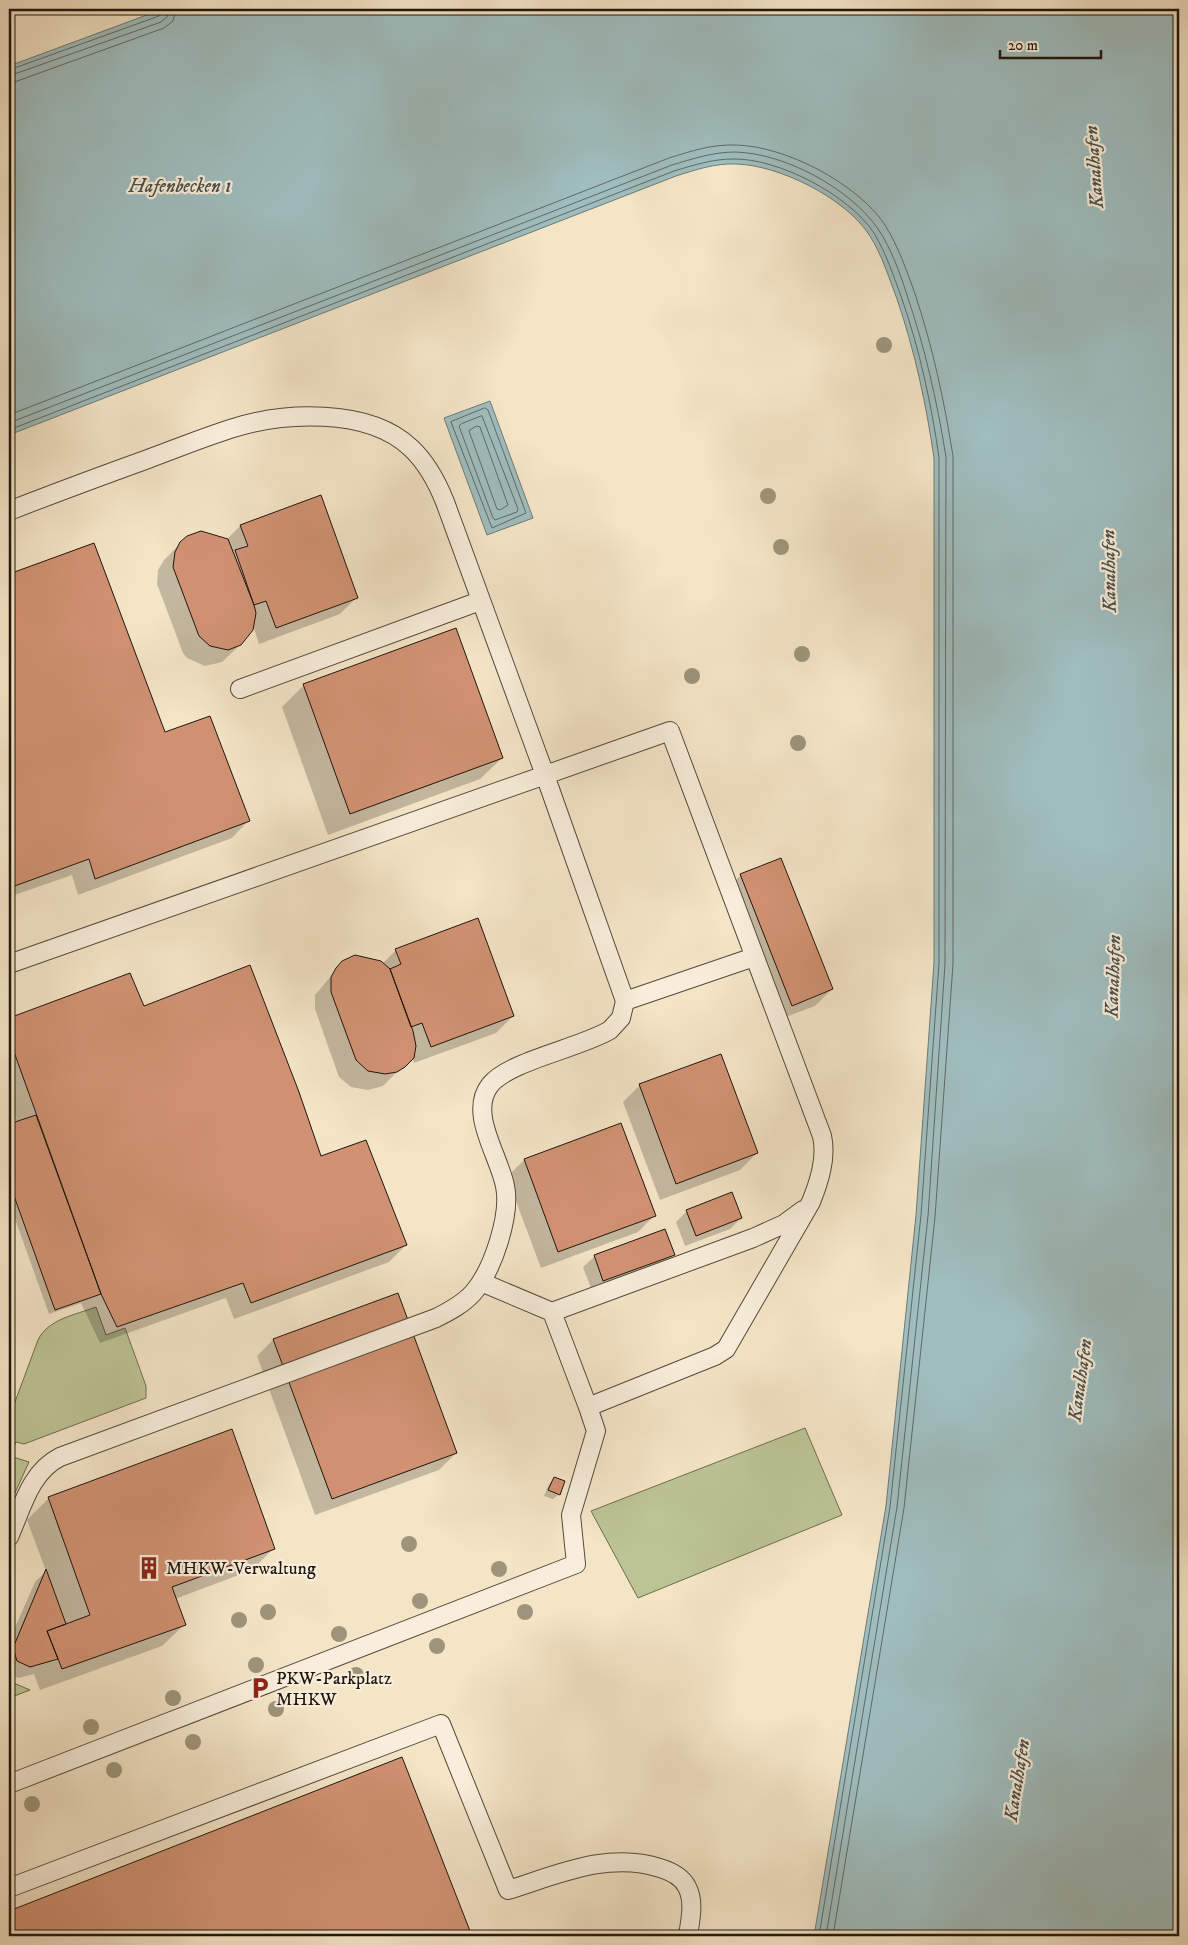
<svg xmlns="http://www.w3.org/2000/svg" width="1188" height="1945" viewBox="0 0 1188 1945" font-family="'IM FELL DW Pica',serif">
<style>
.green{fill:#bcc494;stroke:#6e6c50}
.water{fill:#9fbdbe;stroke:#6c7a77}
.shadow{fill:#0003}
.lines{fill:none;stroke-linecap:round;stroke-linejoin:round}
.shore{stroke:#5f6966;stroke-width:1}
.building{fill:#d19273;stroke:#1f150d}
.service-casing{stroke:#54493c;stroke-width:20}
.service{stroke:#f8eedb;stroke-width:18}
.tree{fill:#9d947b}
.labels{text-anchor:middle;stroke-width:4.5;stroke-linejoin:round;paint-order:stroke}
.poi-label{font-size:18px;fill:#1f150d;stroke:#f8eedb;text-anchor:start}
.water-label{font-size:19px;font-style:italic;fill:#4c504b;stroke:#f8eedb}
</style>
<rect width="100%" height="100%" fill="#f4e5c7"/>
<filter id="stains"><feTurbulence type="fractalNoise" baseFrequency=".004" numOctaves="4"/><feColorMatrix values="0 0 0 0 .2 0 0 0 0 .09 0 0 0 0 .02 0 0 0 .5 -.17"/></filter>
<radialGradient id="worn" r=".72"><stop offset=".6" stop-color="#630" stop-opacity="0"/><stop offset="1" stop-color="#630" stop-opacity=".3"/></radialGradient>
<path class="green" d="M96,1307l10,28 19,-7 21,58v12l-122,46 -8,-2 -6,14 19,6 -20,44v-88l29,-78c10,-21 37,-25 58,-33z
M805,1428l37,87 -204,83 -47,-87z
M9,1681l21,9 -21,8z"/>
<path class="water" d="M163,9h1016v1927h-365l72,-430 30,-291 18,-252v-505c-8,-55 -19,-106 -37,-159 -8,-21 -15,-44 -27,-63 -24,-38 -91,-71 -134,-72 -21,-1 -41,6 -60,12l-667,259v-369z
M490,401l43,117 -46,17 -43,-117z"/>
<path class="shadow" d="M320,497l37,100 -17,17 -81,30 -6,-19 -13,20 -18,17 -17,4 -18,-8 -4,-5 -26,-69 1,-14 6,-10 17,-17 20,-11 25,8 14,-14z
M94,545l70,189 84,87 -16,17 -154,57 -6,-20 -63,22v-321z
M455,630l47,128 -22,21 -152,56 -46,-128 21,-21z
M741,875l91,114 -17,17 -40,15 -51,-129z
M396,950l117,66 -17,17 -82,30 -2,-6 -29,29 -15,4 -17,-3 -12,-10 -24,-68v-14l28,-33 39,2z
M129,974l14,34 177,150 86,87 -17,17 -155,57 -8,-21 -126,45 -19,-40 -32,11 -40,-112v-76l8,-3 -8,-23v-80z
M640,1085l117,68 -17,17 -80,30 -37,-98z
M621,1125l34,90 -17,17 -97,36 -34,-91 17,-17z
M687,1211l54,7 -11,11 -45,17 -9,-24z
M673,1255l-11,11 -70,25 -9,-24 12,-11z
M273,1340l183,113 -17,17 -124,45 -58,-159z
M554,1479l5,15 -6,5 -9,-3 5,-12z
M49,1498l225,50 -22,22 -77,29 9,26 -22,21 -122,44 -6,-16 -16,4 -9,-5v-32l26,-59 11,-11 -19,-51z
M401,1759l70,177h-462v-24z"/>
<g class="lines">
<path class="shore" d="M9,70l150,-54 3,-7
M9,76l152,-54 6,-5 2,-8
M9,84l155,-56 9,-7 3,-12
M485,408l3,2 38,103 -34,15 -41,-106z
M9,415l660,-257c22,-7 44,-14 67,-13 49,1 121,38 149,80 13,21 22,46 30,69 18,54 29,106 38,162v508l-18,253 -31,291 -71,428
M482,416l36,93 -1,3 -22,8 -2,-2 -34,-92 2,-2z
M9,423l663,-258c20,-6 41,-13 63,-13 49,1 115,36 143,77 13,19 22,44 29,66 18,53 30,106 39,162l-1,507 -17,252 -31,291 -71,429
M477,426l3,1 28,78 -8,5 -3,-1 -28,-78z
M9,430l665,-259c20,-6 39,-12 59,-12 45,-1 116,36 141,74 12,20 20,44 28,66 18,52 29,104 37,158v506l-18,252 -31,292 -71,429"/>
</g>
<path class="building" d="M321,495l37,103 -82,30 -10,-27 -12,4 -19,-55 13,-4 -8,-21z
M201,531l27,8 26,66 2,8 -3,17 -12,15 -13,5 -18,-4 -11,-10 -26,-69 2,-15 5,-10 7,-6z
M94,543l71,189 45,-16 40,105 -155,58 -6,-20 -80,29v-314z
M456,628l47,130 -153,56 -47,-130z
M781,858l52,131 -41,17 -52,-132z
M478,918l36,98 -83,31 -9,-24 -11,4 -21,-58 11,-5 -6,-15z
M355,955l26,6 9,8 23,62 3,15 -2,12 -9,9 -8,5 -12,2 -17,-3 -12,-11 -25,-68v-15l5,-9 6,-7z
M250,965l49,127 22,64 45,-16 41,105 -156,58 -8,-20 -126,44 -16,-33 -92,-256v-20l121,-45 14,33z
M721,1054l37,99 -82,31 -37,-100z
M36,1115l65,179 -46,16 -46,-128v-58z
M621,1123l35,93 -98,36 -34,-93z
M732,1192l10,26 -46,18 -10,-26z
M665,1229l10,26 -72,26 -9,-26z
M398,1293l59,160 -125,46 -59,-160z
M232,1429l43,120 -103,38 14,38 -124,44 -15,-38 43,-16 -42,-118z
M554,1477l11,4 -5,14 -12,-5z
M46,1569l20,55 -19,7 11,28 -28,8 -13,-6 -4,-13z
M402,1757l70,179h-463v-25z"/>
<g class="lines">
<defs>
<path id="service" d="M9,511c46,-18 92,-35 139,-52 27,-10 54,-21 82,-30 52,-17 138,-22 181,19 16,15 26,34 34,54l100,273 80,226 -4,17 -11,12c-30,18 -101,31 -120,55 -22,28 9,70 15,101 6,29 -12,84 -32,107 -10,11 -23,18 -37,25l-376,139c-30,15 -38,51 -51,80
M240,689l240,-88
M9,964l661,-233 152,405c5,22 -3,46 -11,66l-85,147 -11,7 -127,51 8,24 -25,84 5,49 -567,220
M625,1001l129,-44
M481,1282l71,30 36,95
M552,1312l201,-74 31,-14 19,-14
M9,1888l432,-164 67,166c49,-15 100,-39 152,-22 10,3 22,9 27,19 8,15 3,34 1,49"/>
</defs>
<use href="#service" class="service-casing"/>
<use href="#service" class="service"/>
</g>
<g class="tree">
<circle cx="884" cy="345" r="8"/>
<circle cx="768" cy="496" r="8"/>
<circle cx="781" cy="547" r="8"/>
<circle cx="802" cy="654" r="8"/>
<circle cx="692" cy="676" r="8"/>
<circle cx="798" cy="743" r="8"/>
<circle cx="409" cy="1544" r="8"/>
<circle cx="499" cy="1569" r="8"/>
<circle cx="420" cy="1601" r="8"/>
<circle cx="268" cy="1612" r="8"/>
<circle cx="525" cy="1612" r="8"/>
<circle cx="239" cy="1620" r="8"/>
<circle cx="339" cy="1634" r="8"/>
<circle cx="437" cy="1646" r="8"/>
<circle cx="256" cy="1665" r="8"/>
<circle cx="356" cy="1675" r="8"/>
<circle cx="173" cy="1698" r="8"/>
<circle cx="276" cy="1709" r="8"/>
<circle cx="91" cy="1727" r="8"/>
<circle cx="193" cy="1742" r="8"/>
<circle cx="114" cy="1770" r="8"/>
<circle cx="32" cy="1804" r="8"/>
</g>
<defs>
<symbol id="building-bare" viewBox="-9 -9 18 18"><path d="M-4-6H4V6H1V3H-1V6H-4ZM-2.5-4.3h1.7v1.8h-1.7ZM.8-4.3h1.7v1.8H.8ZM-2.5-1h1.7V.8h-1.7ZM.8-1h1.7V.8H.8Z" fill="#8f2418" stroke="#f8eedb" stroke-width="2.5" paint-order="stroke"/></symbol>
<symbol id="parking-bare" viewBox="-9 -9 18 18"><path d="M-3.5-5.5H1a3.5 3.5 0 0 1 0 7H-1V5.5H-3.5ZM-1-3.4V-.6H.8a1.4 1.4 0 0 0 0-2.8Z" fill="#8f2418" stroke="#f8eedb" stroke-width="2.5" paint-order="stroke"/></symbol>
</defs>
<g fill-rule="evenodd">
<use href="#building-bare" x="133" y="1552" width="32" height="32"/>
<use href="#parking-bare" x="244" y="1672" width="32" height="32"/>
</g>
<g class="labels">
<g class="poi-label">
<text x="166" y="1574">MHKW-Verwaltung</text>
<text x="276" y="1684">PKW-Parkplatz<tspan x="276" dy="21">MHKW</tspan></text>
</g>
<g class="water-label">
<text transform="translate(1093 167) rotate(-94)" y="7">Kanalhafen</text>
<text x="180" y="192">Hafenbecken 1</text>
<text transform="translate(1108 571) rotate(-91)" y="7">Kanalhafen</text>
<text transform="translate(1112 976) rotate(-88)" y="7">Kanalhafen</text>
<text transform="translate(1079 1380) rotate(-82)" y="7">Kanalhafen</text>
<text transform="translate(1016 1780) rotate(-81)" y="7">Kanalhafen</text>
</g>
</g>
<rect width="1188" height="1945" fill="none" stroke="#f4e5c7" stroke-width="30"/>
<rect x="10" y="10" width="1168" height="1925" fill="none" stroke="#1f150d" stroke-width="2.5"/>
<rect x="15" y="15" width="1158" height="1915" fill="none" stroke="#1f150d"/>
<path d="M1000 50v8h101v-8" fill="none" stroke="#1f150d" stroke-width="2.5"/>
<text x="1008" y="50" font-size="15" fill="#1f150d" stroke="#f8eedb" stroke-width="4" paint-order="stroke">20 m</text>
<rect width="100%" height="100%" filter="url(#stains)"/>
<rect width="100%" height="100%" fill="url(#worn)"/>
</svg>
